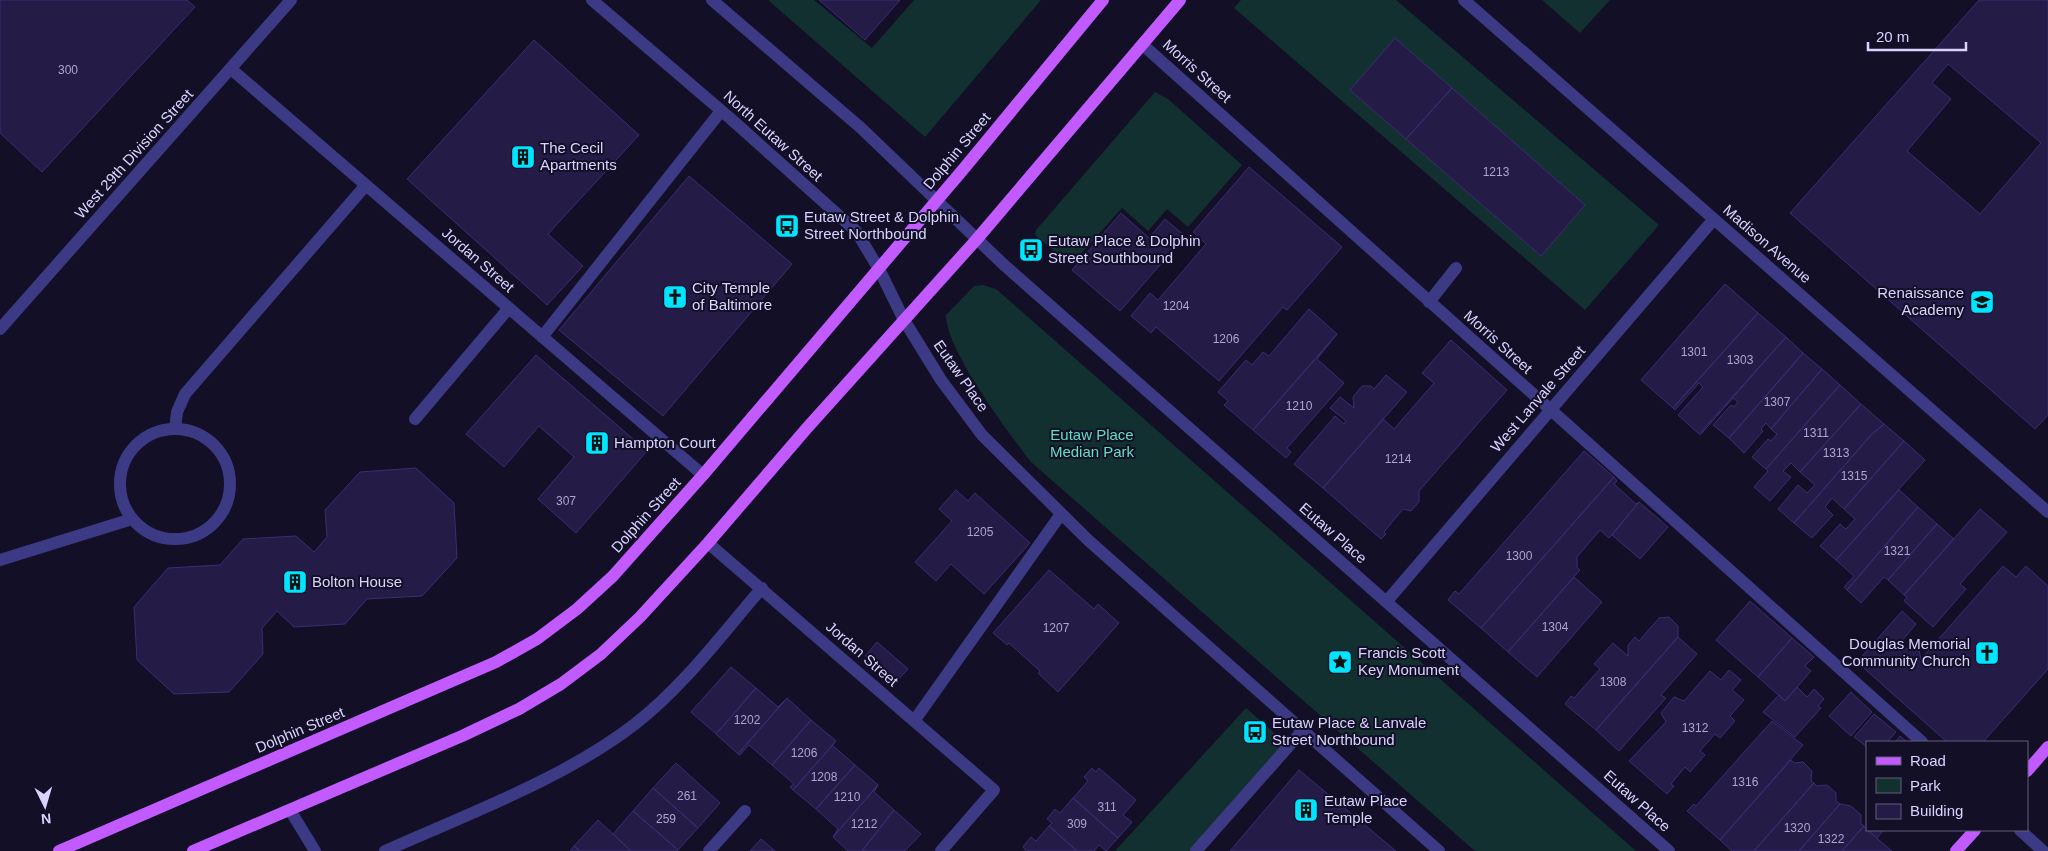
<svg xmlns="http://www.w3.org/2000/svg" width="2048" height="851" viewBox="0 0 2048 851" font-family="Helvetica,sans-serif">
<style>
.green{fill:#12302f;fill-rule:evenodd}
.building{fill:#241b47;stroke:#3b2d73;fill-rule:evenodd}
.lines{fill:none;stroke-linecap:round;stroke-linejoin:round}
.minor{stroke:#3d3a85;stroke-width:12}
.major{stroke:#c25bff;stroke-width:12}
.labels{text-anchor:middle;stroke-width:4;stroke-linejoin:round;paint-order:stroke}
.number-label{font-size:12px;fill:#aca6d1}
.street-label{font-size:15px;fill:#d9d4ff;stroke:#130f26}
.poi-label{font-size:15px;fill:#d9d4ff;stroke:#130f26;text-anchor:start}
.park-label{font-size:15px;fill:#5fe0c0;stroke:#130f26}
</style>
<rect width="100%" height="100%" fill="#130f26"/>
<path class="green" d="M768,0h46l58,48 42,-48h127l-116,137z
M1241,0h155l263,225 -74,85 -351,-302zM1395,39l190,166 -44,51 -191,-166z
M1542,0h68l-30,33z
M1155,92l13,7 74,66 -54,62 -21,-18 -19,22 -26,-23 -51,57 -36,-30 1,-5z
M983,285l13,4 640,562h-161l-444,-389c-23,-30 -85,-112 -85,-147l28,-29z
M1246,708l40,35 -94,108h-77z"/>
<path class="building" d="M0,0h187l8,7 -153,165 -42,-39z
M819,0h81l-35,40z
M1979,0h69v415l-13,14 -245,-216zM1948,64l93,79 -61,71 -73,-63 44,-52 -19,-16z
M1395,38l57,50 -46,51 -56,-49z
M534,40l105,95 -91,99 35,32 -36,39 -140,-126z
M1452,88l133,117 -44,51 -135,-117z
M1249,167l93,80 -55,63 -4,-3 -64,74 -63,-54 -5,6 -20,-17 19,-23 8,7 48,-56 -13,-12z
M689,176l103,88 -129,152 -104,-86z
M1121,213l28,25 16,-19 20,17 -65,75 -48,-41z
M1725,284l33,29 -85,95 -32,-28z
M1309,309l28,25 -84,96 -29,-25 4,-4 -10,-9 28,-32 6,5 11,-13 6,4z
M1758,313l28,24 -87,97 -21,-19 25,-28 -4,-4 -24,27 -2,-2z
M1337,334l-20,25 27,24 -57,65 4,4 -5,6 -33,-28z
M1786,337l17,16 -10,12 -64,73 -16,-13 18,-20 3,2 4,-5 -5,-4 -33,37z
M1451,340l56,50 -88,101v11l-8,9 -8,-2 -19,23 2,2 -5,5 -58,-51 60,-69 11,10 40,-46 -12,-10z
M1803,353l19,16 -51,60 -5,-6 -5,6 2,2 -19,22 -15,-15z
M536,355l111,96 -71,82 -38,-34 36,-42 -35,-31 -35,41 -38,-33z
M1822,369l18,16 -74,84 -14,-12 16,-18 3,2 6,-7 -6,-5z
M1386,375l21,17 -84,96 -29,-24 41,-48 9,8 2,-3 -16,-13 10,-11 14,11 -1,-11 9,-11h9l3,3z
M1840,385l21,19 -61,68 -9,-9 -8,8 8,6 -21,24 -16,-14 14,-16 -2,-2z
M1861,404l23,20 -12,10 -78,89 -16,-14 20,-24 9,8 8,-8 -15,-13z
M1884,424l20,17 -60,68 -12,-11 -7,9 8,8 -21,23 -18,-15 78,-89z
M1904,441l21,19 -89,100 -16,-14 20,-22 6,5 9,-10 -11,-10z
M1584,451l30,26 -133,151 -33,-28 7,-9 4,3z
M416,468l38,35 3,55 -35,38 -55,3 -22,25 -51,3 -17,-16 -15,17 1,26 -34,38 -55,2 -37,-34 -3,-53 34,-39 52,-3 23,-26 53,-3 18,16 13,-15 -2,-27 35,-38z
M1614,477l3,4 -3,3 22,20 3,-2 -30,36 -9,-8 -23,27v10l3,3 -72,82 -27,-24z
M956,490l12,11 7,-8 55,50 -46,51 -33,-30 -15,17 -21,-19 37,-41 -13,-12z
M1899,490l19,17 -71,83 -3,-3 10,-11 -18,-16z
M1639,502l29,25 -28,32 -28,-24z
M1918,507l19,17 -49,56 -4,-3 -23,26 -14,-13z
M1980,509l27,23 -47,52 6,5 -33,38 -29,-26 3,-4 -3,-2z
M1937,524l17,15 -50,56 -16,-15z
M2003,566l13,11 10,-11 22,20v83l-65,73h-36l-90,-80 45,-51 14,13 -16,19 7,6 7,-2 5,3 2,9z
M1049,570l45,39 4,-5 21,19 -61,69 -20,-19 2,-2 -31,-28 -2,2 -14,-12z
M1574,577l28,25 -65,75 -29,-25z
M1750,601l42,37 -34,39 -42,-37z
M1669,617l9,9v11l-82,93 -31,-26 6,-8 3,2 26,-29 -6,-5 19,-21 15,13v-11l7,-8 4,4 20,-23z
M1678,637l19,17 -36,41 5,3 -47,53 -23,-21z
M1792,638l22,19 -9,9 6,5 -26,30 -27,-24z
M877,642l31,27 -12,13 -31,-26z
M731,667l25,21 -40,46 -25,-22z
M1729,670l12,10 -9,10 12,10 -14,16 5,5 -15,17 -5,-4 -15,17 5,4 -15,17 -5,-5 -14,17 3,2 -7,8 -38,-33 37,-39 -5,-9 13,-16 10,4 26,-30 11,9z
M1797,687l10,10 7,-8 10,10 -6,7 3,2 -26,29 -32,-25 16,-17 6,6z
M756,688l22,19 9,-9 -49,56 -22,-20z
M1851,692l21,20 -21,24 -22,-20z
M787,698l24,22 -39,45 -23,-20 -9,10 -2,-1z
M1874,714l22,18 -9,10h-20v5l-13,-10z
M811,720l25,21 -43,49 -3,-3 4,-3 -22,-19z
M1772,721l31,24 -83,95 -33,-29 7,-7 2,2z
M1900,736l7,6h-12z
M836,741l-4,4 23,20 -39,44 -23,-19z
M1791,760l3,3 9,-1 9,9 -1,10 3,2 -60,68h-22l-12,-11z
M676,763l44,40 -22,25 -45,-40z
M855,765l23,20 -45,52 5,-8 -22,-20z
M1092,768l4,4 3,-4 37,32 -13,15 9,7 -14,16 -45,-40 15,-17 -4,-4z
M1299,770l97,81h-166z
M1814,783l3,3 10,-1 9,8v8l4,3 -41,47h-45z
M878,785l-4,7 20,18 -32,41h-14l-15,-14z
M653,788l45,40 -20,22 -45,-39z
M1073,798l45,40 -12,13 -7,-6 -5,6h-17l-28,-25 3,-3 -5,-4 8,-10 5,4z
M1840,804l11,2 10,9v9l3,2 -22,25h-43z
M894,810l27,24 -16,17h-43z
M633,811l45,39 -1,1h-46l-18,-17z
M598,820l15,14 18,17h-51l-6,-5z
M1049,826l28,25h-51l-3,-4 8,-10 5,4z
M1864,826l3,4 25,21h-50z
M1868,830h27h-11l-7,8z
M761,839l14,12h-25z
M574,846l6,5h-10z"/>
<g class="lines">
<path class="minor" d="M592,0l139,119 125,112 23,38 25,51 37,60 41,55 106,105 351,311
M712,0l149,128 142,136 666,587
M1464,0l584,512
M1143,45l779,697
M231,69l472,406
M1429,302l27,-34
M0,329l291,-329
M542,337l179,-226
M415,419l94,-111
M175,429l2,-17 8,-18 181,-209
M120 484a55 55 0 1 1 110 0a55 55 0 1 1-110 0Z
M708,543l286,247 -53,61
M0,560l132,-41
M1387,601l327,-382
M914,721l147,-207
M290,810l25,41
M2020,830l23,21
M385,851c82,-37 179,-72 250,-127 49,-38 87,-90 127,-136
M709,851l36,-40
M1196,851l107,-121"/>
<path class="major" d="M2027,771l21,-24
M59,851l437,-189 41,-23 40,-30 36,-33 90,-101 258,-303 142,-172
M193,851l269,-115 57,-27 42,-25 40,-30 39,-37 68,-74 99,-115 170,-189 203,-239
M1956,851l19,-21"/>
</g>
<defs>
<symbol id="building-square" viewBox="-11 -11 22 22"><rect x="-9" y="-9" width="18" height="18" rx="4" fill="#00e5ff" stroke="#130f26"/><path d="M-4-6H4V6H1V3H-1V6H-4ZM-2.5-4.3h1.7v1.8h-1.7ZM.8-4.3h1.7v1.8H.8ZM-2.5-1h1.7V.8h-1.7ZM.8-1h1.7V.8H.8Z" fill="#111"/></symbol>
<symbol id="bus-square" viewBox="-11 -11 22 22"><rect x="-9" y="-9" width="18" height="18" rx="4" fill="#00e5ff" stroke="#130f26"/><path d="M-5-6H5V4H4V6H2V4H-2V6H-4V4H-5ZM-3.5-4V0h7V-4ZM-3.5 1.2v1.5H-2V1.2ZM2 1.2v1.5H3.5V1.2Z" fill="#111"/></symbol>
<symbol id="church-square" viewBox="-11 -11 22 22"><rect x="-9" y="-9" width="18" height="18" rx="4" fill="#00e5ff" stroke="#130f26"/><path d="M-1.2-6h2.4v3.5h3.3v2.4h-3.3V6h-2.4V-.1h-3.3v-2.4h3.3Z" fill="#111"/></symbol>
<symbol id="school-square" viewBox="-11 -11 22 22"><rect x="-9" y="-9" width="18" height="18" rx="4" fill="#00e5ff" stroke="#130f26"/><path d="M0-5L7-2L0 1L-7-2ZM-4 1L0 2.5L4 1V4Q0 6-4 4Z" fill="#111"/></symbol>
<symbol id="sight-square" viewBox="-11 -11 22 22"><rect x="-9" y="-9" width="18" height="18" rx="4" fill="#00e5ff" stroke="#130f26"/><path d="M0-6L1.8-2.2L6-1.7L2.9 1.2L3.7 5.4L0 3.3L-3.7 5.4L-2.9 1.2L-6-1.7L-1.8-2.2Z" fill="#111"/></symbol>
</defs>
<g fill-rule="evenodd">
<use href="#building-square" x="509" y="143" width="28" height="28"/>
<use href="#bus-square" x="773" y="212" width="28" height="28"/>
<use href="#bus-square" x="1017" y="236" width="28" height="28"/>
<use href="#church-square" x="661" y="283" width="28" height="28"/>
<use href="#school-square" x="1968" y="288" width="28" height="28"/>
<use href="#building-square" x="583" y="429" width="28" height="28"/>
<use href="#building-square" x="281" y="568" width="28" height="28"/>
<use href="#church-square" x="1973" y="639" width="28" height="28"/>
<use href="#sight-square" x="1326" y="648" width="28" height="28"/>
<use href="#bus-square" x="1241" y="718" width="28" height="28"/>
<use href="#building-square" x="1292" y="796" width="28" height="28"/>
</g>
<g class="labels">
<g class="number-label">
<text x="68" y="74">300</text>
<text x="1496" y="176">1213</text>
<text x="1176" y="310">1204</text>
<text x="1226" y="343">1206</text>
<text x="1694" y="356">1301</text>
<text x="1740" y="364">1303</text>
<text x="1777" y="406">1307</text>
<text x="1299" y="410">1210</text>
<text x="1816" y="437">1311</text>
<text x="1836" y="457">1313</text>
<text x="1398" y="463">1214</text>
<text x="1854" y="480">1315</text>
<text x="566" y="505">307</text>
<text x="980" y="536">1205</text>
<text x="1897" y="555">1321</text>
<text x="1519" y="560">1300</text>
<text x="1555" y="631">1304</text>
<text x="1056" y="632">1207</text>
<text x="1613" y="686">1308</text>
<text x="747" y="724">1202</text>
<text x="1695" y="732">1312</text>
<text x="804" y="757">1206</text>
<text x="824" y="781">1208</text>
<text x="1745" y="786">1316</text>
<text x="687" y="800">261</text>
<text x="847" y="801">1210</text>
<text x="1107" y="811">311</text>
<text x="666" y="823">259</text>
<text x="864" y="828">1212</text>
<text x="1077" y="828">309</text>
<text x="1797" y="832">1320</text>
<text x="1831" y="843">1322</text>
</g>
<g class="street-label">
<text transform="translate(1197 71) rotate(42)" y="5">Morris Street</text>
<text transform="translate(773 136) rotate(42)" y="5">North Eutaw Street</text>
<text transform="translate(957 151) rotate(-50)" y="5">Dolphin Street</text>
<text transform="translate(134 154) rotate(-48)" y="5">West 29th Division Street</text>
<text transform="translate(1767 244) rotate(41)" y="5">Madison Avenue</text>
<text transform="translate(478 260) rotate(41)" y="5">Jordan Street</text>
<text transform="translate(1498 342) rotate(42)" y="5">Morris Street</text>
<text transform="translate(961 376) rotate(55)" y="5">Eutaw Place</text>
<text transform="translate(1538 399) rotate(-49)" y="5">West Lanvale Street</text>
<text transform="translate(646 515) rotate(-48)" y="5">Dolphin Street</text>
<text transform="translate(1333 533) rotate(41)" y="5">Eutaw Place</text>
<text transform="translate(862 654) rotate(41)" y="5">Jordan Street</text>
<text transform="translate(300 730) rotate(-23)" y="5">Dolphin Street</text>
<text transform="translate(1637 801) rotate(42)" y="5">Eutaw Place</text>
</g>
<g class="poi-label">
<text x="540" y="153">The Cecil<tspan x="540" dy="17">Apartments</tspan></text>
<text x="804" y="222">Eutaw Street &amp; Dolphin<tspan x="804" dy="17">Street Northbound</tspan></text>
<text x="1048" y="246">Eutaw Place &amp; Dolphin<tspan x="1048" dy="17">Street Southbound</tspan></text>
<text x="692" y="293">City Temple<tspan x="692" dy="17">of Baltimore</tspan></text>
<text x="1964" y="298" text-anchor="end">Renaissance<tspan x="1964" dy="17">Academy</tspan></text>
<text x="614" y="448">Hampton Court</text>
<text x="312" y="587">Bolton House</text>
<text x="1970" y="649" text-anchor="end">Douglas Memorial<tspan x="1970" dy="17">Community Church</tspan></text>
<text x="1358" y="658">Francis Scott<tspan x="1358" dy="17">Key Monument</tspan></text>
<text x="1272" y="728">Eutaw Place &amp; Lanvale<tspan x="1272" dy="17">Street Northbound</tspan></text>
<text x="1324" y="806">Eutaw Place<tspan x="1324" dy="17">Temple</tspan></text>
</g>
<g class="park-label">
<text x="1092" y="440">Eutaw Place<tspan x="1092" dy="17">Median Park</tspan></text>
</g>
</g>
<rect x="1866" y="741" width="162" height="90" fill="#130f26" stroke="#625e7d"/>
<rect x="1876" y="757" width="25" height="8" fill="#c25bff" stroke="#625e7d"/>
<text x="1910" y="766" font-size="15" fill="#d9d4ff">Road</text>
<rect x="1876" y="778" width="25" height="15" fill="#12302f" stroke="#625e7d"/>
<text x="1910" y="791" font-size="15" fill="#d9d4ff">Park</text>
<rect x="1876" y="804" width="25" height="15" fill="#241b47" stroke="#625e7d"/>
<text x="1910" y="816" font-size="15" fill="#d9d4ff">Building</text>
<g transform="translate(45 806) rotate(175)" stroke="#130f26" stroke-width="4" paint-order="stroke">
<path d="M0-4L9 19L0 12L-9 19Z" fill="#d9d4ff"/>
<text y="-8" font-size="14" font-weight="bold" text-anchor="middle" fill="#d9d4ff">N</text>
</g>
<path d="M1868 42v8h98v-8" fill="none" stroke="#d9d4ff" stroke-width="2.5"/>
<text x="1876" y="42" font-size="15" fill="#d9d4ff" stroke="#130f26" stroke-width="4" paint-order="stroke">20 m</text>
</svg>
